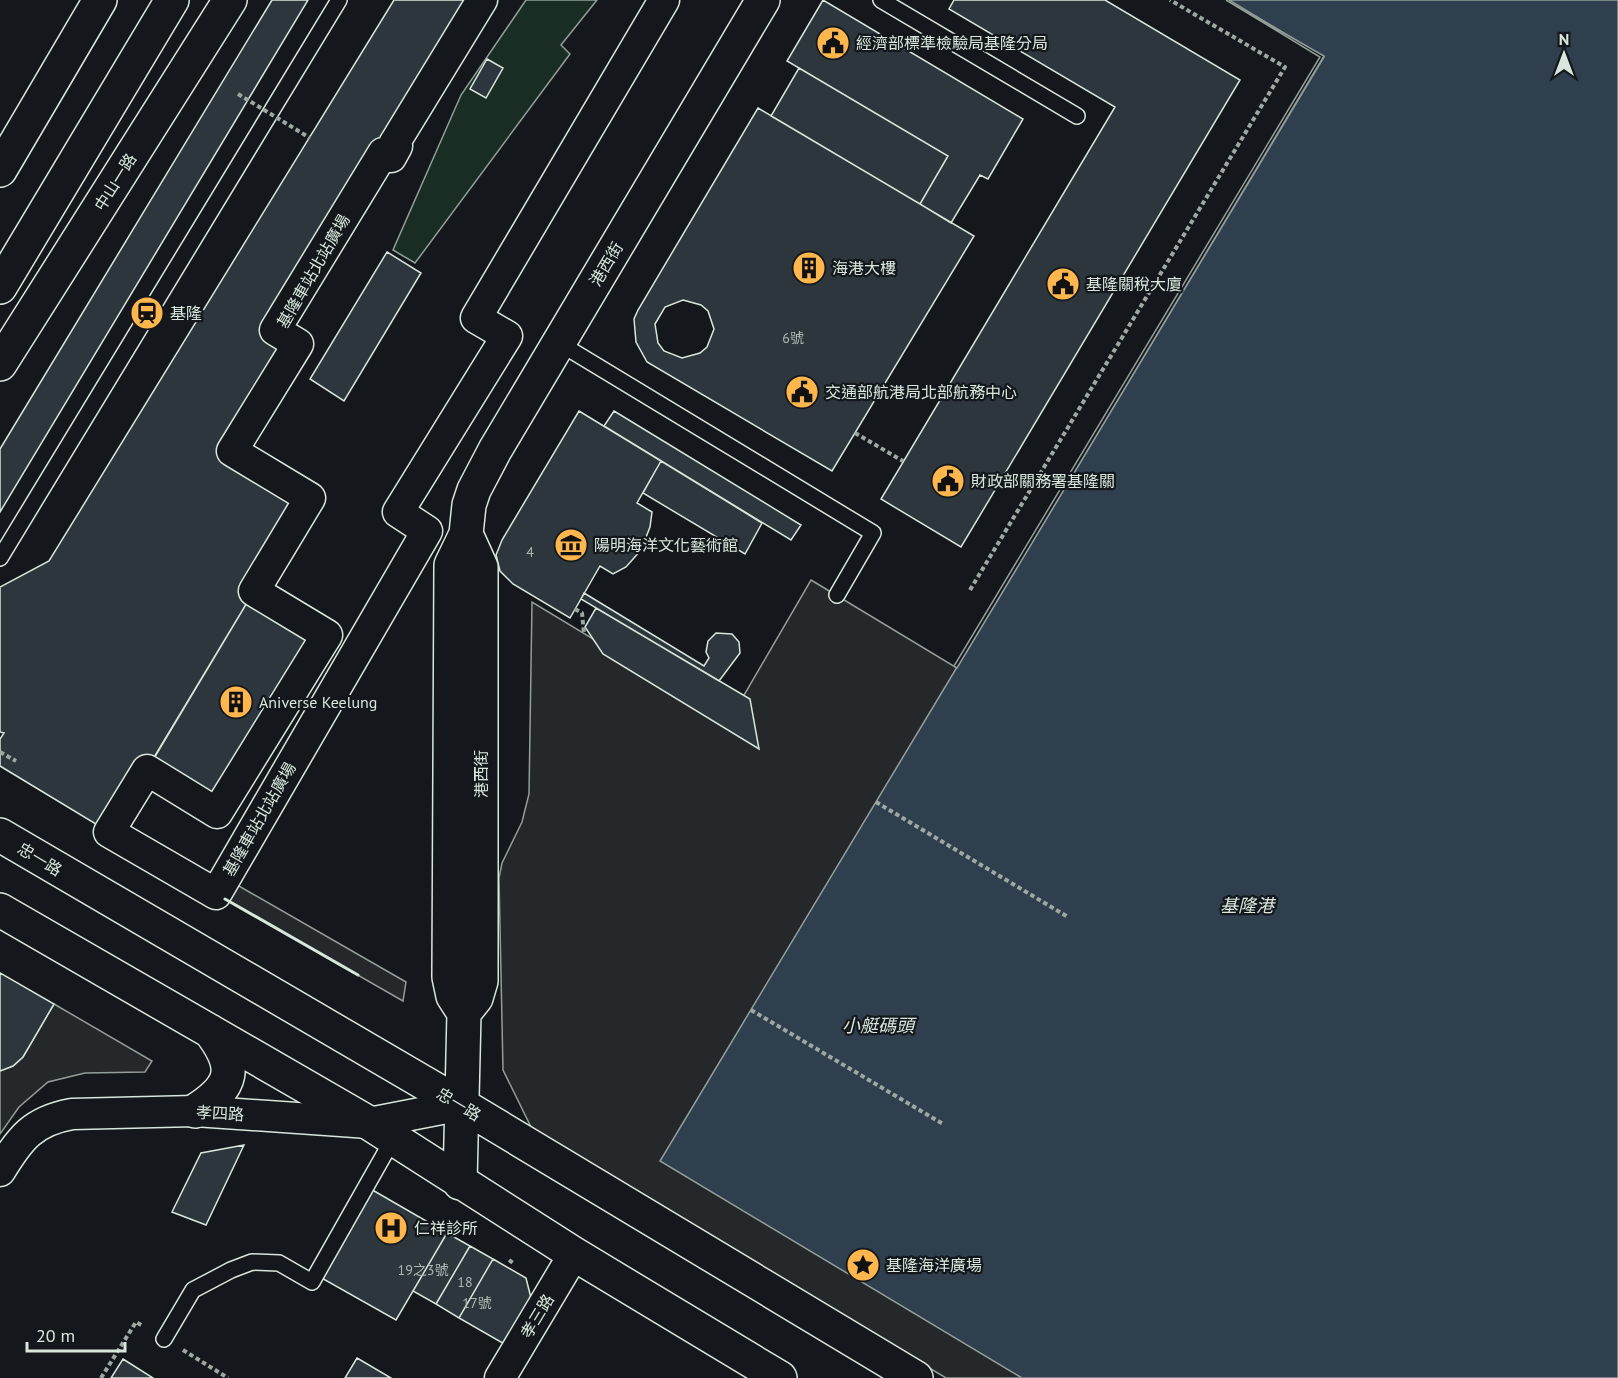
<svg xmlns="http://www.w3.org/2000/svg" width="1618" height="1378" viewBox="0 0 1618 1378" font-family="'PT Sans','Noto Sans TC',sans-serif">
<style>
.green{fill:#1a2d24;stroke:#939e99;stroke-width:1.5}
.parking{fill:#24282b;stroke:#939e99;stroke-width:1.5}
.water{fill:#2f3f4d;stroke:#939e99;stroke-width:1.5}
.pier{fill:#14181c;stroke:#939e99;stroke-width:1.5}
.building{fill:#2c363c;stroke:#d8e6dc;stroke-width:1.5;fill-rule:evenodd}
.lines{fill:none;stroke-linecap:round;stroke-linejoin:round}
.lane-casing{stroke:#d8e6dc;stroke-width:18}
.street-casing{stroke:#d8e6dc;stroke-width:33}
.secondary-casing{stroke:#d8e6dc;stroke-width:36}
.highway-casing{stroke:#d8e6dc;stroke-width:36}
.path{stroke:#9da8a2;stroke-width:4;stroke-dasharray:4.5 3;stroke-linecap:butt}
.lane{stroke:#14181c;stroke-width:15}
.street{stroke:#14181c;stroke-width:30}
.secondary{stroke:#14181c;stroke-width:33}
.highway{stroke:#14181c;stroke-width:33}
.path-bridge{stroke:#9da8a2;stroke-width:4;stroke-dasharray:4.5 3;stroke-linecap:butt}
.wall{stroke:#d8e6dc;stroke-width:3}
.labels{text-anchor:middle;stroke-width:4.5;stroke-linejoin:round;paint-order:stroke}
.number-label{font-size:14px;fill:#adbab4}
.poi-label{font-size:16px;fill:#d8e6dc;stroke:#14181c;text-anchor:start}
.street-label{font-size:16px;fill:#d8e6dc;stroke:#14181c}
.water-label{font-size:18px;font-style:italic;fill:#d8e6dc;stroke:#14181c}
</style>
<rect width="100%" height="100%" fill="#14181c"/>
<path class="green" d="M526,0h71l-36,45 9,9 -155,209 -22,-13 68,-155z"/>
<path class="parking" d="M811,580l146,88 -261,434 618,276h-368l-414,-249 -29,-59 -4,-192 3,-15 20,-41 7,-28 3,-192 197,119z
M225,878l181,104 -3,19 -187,-107z
M54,1004l98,57 -7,11 -60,1 -37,9 -29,25 -19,27v-63l13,-5 10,-9z"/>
<path class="water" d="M1229,0h389v1378h-596l-362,-217 664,-1104z"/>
<path class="pier" d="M1226,0l98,56 -367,612 -3,-2 366,-609z"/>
<path class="building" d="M272,0h36l-308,512v-63z
M394,0h88l-207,330 23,14 -66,107 78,47 -201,334 -109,-66v-27l4,-6 -4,-1v-145l49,-26z
M823,0l200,119 -35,60 -8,-4 -29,48 -31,-19 28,-48 -161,-95z
M954,0h151l135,80 -279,467 -80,-48 234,-392 -166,-98z
M487,59l16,9 -17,30 -16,-9z
M799,68l149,88 -28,48 -149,-88z
M758,108l216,128 -142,235 -185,-109 -11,-20 -2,-23 4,-9zM683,300l18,5 7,6 6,18 -7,18 -7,6 -18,5 -18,-7 -6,-8 -3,-19 10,-17z
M387,252l34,21 -77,128 -34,-22z
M579,411l82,50 -24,42 15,9 -2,15 -9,23 -15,17 -13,7 -13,-8 -30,52 -57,-34 -13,-13 -4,-16 6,-15z
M614,411l187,114 -10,15 -187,-114z
M661,461l101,62 -17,31 -102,-61z
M254,591l73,44 -110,178 -70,-43z
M584,593l120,73 5,-8 -3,-6 2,-11 8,-8 16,1 7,8 1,11 -21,28 -138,-82z
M596,608l154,91 9,50 -156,-95 -18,-27z
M0,973l54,31 -31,53 -10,9 -13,5z
M244,1145l-38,80 -34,-13 29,-59z
M369,1188l78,45 -51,87 -78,-44z
M447,1233l23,13 -34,58 -23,-13z
M470,1246l23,13 -34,59 -23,-14z
M493,1259l33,19 6,24 -26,43 -47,-27z
M357,1358l34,20h-46z
M123,1359l30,19h-42z"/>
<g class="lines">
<defs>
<path id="lane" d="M881,0l196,116
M559,343l314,190 -36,62
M0,558l339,-558
M164,1339l29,-49 38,-20 21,-8 27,1 33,19 81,-143"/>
<path id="street" d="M482,0l-88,144 3,2 -6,11 -8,-4 -108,177 23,14 -66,107 78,47 -56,93 73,44 -110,178 -70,-43 -38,62 107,62 211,-363 -29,-19 109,-176 -31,-18 188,-318
M0,1171c20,-33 33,-50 72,-57l123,-3 174,12 93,-18
M500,1378l74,-124"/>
<path id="secondary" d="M0,170l100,-170
M0,364l230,-364
M0,835l462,270 454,273
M0,910l369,213 205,131 206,124
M464,1013l12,-15 5,-17v-414l-15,-33
M195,1111c39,-25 43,-43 15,-80
M460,1183l4,-170 -11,-17 -4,-19 2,-412 15,-31 3,-29 5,-15 21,-40 268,-450"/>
<path id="highway" d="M0,287l172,-287"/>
</defs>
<use href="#lane" class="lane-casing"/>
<use href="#street" class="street-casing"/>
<use href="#secondary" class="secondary-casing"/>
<use href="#highway" class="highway-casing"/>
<path class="path" d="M855,433l48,28
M970,590l315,-523 -115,-67
M575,609l7,4 2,21
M0,752l16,9
M876,802l192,115
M751,1010l192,114
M509,1260l4,3
M183,1350l45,28
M101,1378l35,-56 7,4"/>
<use href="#lane" class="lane"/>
<use href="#street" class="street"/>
<use href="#secondary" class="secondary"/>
<use href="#highway" class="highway"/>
<path class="path-bridge" d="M238,94l72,44"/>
<path class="wall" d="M225,899l133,76"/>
</g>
<defs>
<symbol id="civic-disc" viewBox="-11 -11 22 22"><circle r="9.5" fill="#ffb74d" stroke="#14181c"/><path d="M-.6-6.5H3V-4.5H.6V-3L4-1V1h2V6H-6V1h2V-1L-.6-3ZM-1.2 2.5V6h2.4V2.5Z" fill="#111"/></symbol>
<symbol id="building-disc" viewBox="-11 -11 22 22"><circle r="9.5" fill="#ffb74d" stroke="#14181c"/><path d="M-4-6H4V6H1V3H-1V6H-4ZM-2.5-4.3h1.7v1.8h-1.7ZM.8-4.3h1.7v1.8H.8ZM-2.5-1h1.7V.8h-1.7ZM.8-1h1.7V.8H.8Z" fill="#111"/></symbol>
<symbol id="station-disc" viewBox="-11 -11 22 22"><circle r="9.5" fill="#ffb74d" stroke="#14181c"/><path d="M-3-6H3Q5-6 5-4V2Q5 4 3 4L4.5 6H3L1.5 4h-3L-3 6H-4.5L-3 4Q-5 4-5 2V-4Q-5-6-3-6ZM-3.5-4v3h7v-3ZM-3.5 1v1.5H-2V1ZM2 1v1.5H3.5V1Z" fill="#111"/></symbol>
<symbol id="museum-disc" viewBox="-11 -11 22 22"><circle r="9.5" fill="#ffb74d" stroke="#14181c"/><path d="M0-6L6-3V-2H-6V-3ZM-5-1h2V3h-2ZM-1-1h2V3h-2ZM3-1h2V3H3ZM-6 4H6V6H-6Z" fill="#111"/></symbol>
<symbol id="hospital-disc" viewBox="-11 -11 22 22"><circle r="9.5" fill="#ffb74d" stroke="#14181c"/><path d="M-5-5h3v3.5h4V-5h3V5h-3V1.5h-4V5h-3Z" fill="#111"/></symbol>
<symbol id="sight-disc" viewBox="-11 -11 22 22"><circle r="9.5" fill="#ffb74d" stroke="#14181c"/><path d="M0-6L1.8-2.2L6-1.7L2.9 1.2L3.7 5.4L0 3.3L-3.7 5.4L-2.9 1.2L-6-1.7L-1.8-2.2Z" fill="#111"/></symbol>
</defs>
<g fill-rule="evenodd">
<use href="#civic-disc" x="814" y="24" width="38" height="38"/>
<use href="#building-disc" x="790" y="249" width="38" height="38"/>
<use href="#civic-disc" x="1044" y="265" width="38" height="38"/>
<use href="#station-disc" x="128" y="294" width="38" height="38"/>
<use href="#civic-disc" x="783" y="373" width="38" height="38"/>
<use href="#civic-disc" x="929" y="462" width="38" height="38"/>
<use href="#museum-disc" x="552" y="526" width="38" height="38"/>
<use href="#building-disc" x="217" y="683" width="38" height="38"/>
<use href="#hospital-disc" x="372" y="1209" width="38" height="38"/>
<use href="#sight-disc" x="844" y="1246" width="38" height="38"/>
</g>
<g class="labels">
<g class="number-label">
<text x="793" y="343">6號</text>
<text x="530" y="557">4</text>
<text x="423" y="1275">19之3號</text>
<text x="465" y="1287">18</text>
<text x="477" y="1308">17號</text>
</g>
<g class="poi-label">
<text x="856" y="49">經濟部標準檢驗局基隆分局</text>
<text x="832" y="274">海港大樓</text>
<text x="1086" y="290">基隆關稅大廈</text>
<text x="170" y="319">基隆</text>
<text x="825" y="398">交通部航港局北部航務中心</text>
<text x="971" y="487">財政部關務署基隆關</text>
<text x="594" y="551">陽明海洋文化藝術館</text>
<text x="259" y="708">Aniverse Keelung</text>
<text x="414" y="1234">仁祥診所</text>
<text x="886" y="1271">基隆海洋廣場</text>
</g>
<g class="street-label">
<text transform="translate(115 182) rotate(-58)" y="6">中山一路</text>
<text transform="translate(606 264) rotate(-59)" y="6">港西街</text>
<text transform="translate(313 271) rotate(-60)" y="6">基隆車站北站廣場</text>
<text transform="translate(481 774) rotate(-90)" y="6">港西街</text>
<text transform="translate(259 819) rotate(-60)" y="6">基隆車站北站廣場</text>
<text transform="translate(40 859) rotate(31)" y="6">忠一路</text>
<text transform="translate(459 1104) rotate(31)" y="6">忠一路</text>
<text transform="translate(220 1113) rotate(3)" y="6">孝四路</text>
<text transform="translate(537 1316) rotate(-59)" y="6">孝三路</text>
</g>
<g class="water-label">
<text x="1247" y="912">基隆港</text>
<text x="878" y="1032">小艇碼頭</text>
</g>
</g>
<g transform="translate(1564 54)" stroke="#14181c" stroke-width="4.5" paint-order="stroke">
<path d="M0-4.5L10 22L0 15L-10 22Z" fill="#d8e6dc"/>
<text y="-9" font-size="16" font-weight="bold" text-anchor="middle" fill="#d8e6dc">N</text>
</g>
<path d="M27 1342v9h98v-9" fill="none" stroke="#d8e6dc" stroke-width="3"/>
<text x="36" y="1342" font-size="18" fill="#d8e6dc" stroke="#14181c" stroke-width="4.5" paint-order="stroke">20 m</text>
</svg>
